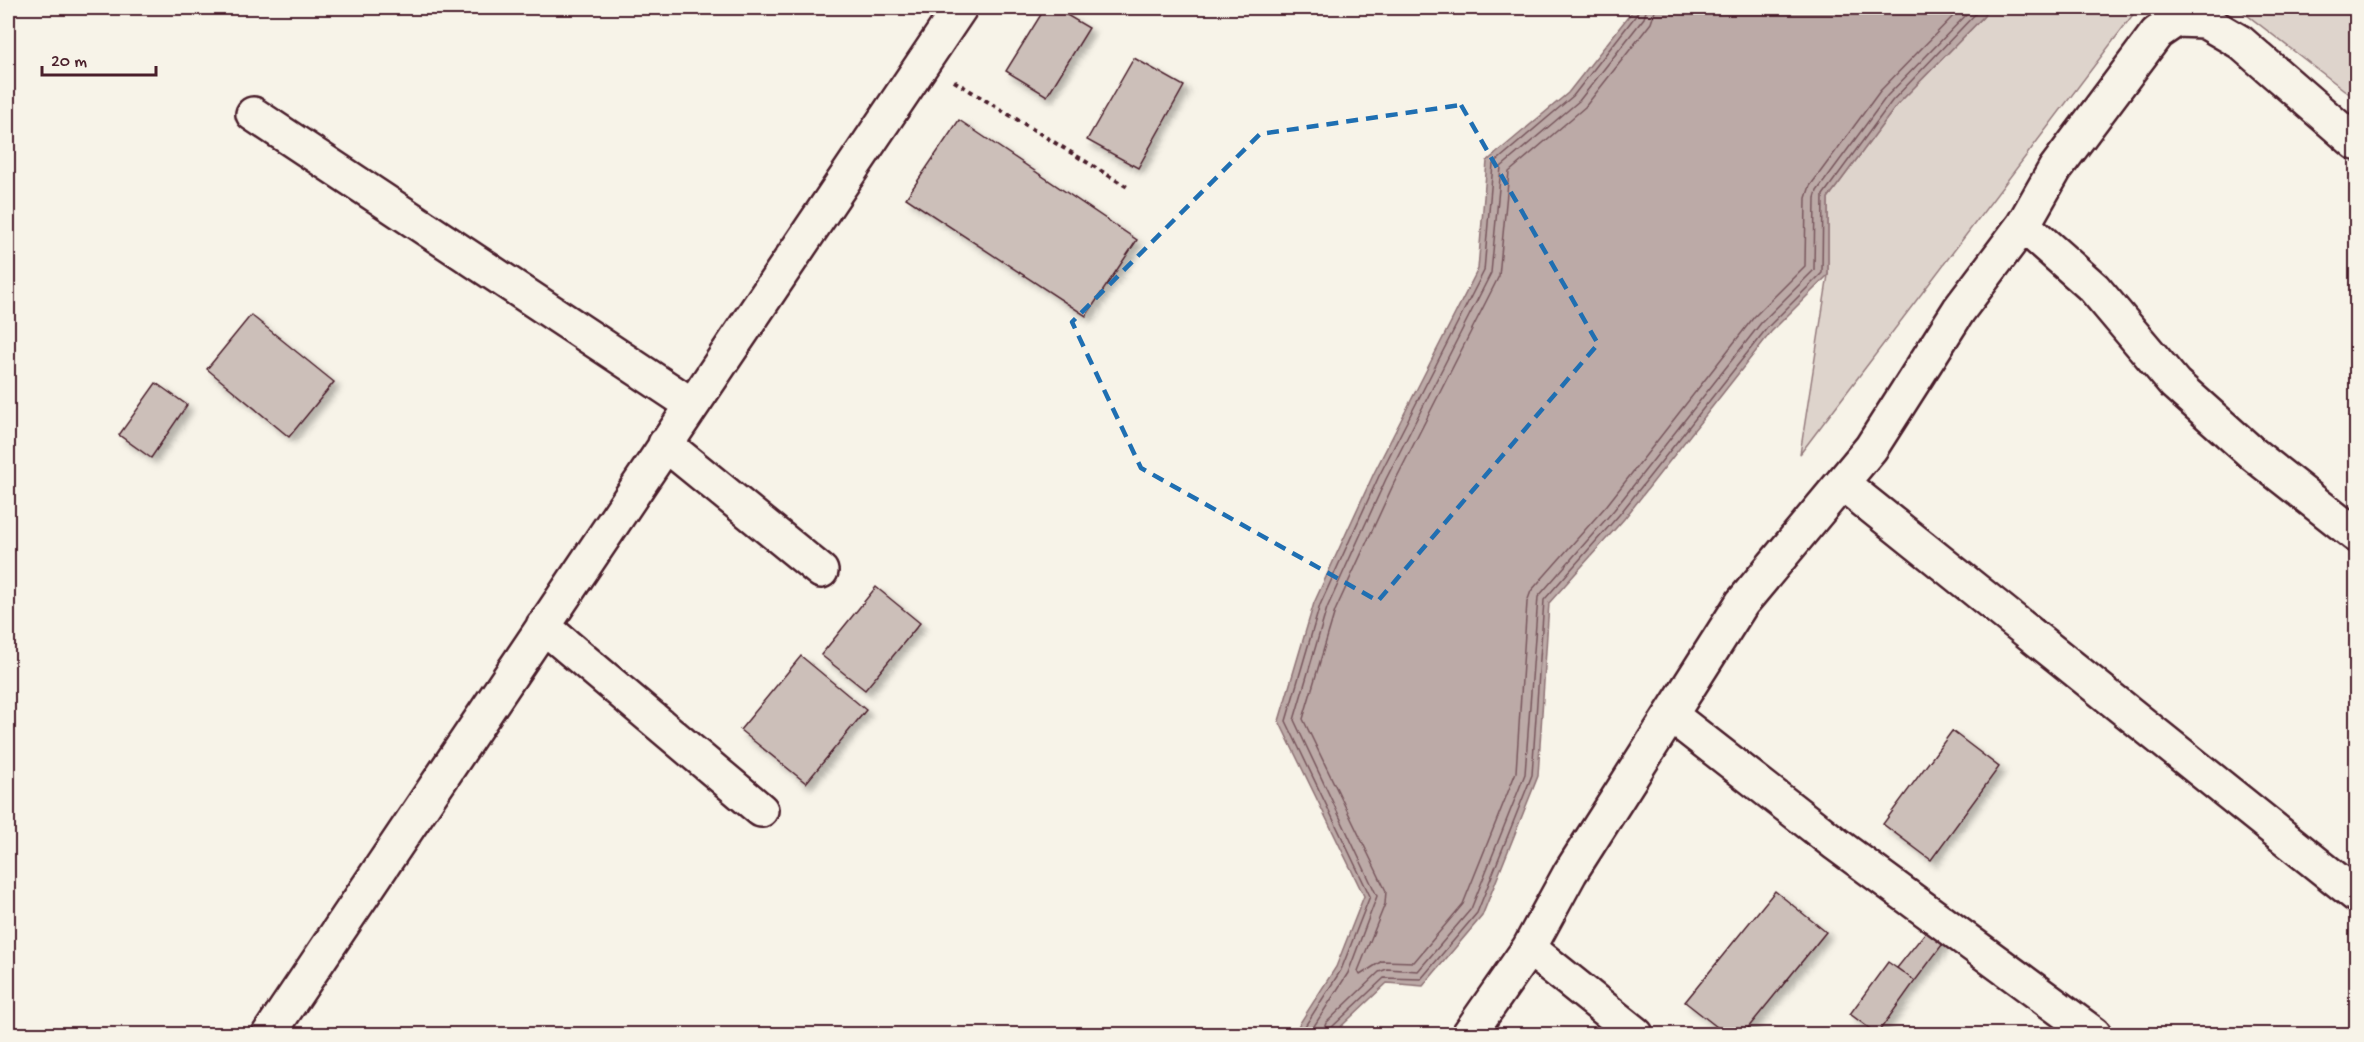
<svg xmlns="http://www.w3.org/2000/svg" width="2364" height="1042" viewBox="0 0 2364 1042" font-family="'Gochi Hand',sans-serif">
<style>
.green{fill:#ded4cc;stroke:#947a7c;stroke-width:1.5}
.water{fill:#bcaaa7;stroke:#8e7275;stroke-width:1.5}
.lines{fill:none;stroke-linecap:round;stroke-linejoin:round}
.shore{stroke:#78575d;stroke-width:1.5}
.building{fill:#ccbfb9;stroke:#4a1f2b;stroke-width:1.5;filter:url(#shadow)}
.minor-casing{stroke:#4a1f2b;stroke-width:38}
.path{stroke:#4a1f2b;stroke-width:4;stroke-dasharray:4.5 4.5;stroke-linecap:butt}
.minor{stroke:#f7f3e8;stroke-width:33}
.marked{fill:none;stroke:#1f6fb2;stroke-width:4.5;stroke-dasharray:12 8;stroke-linejoin:round}
</style>
<defs>
<filter id="shadow"><feDropShadow dx="5.5" dy="5.5" stdDeviation="3" flood-color="#0004"/></filter>
</defs>
<rect width="100%" height="100%" fill="#f7f3e8"/>
<filter id="ink" filterUnits="userSpaceOnUse"><feTurbulence type="fractalNoise" baseFrequency=".0167" numOctaves="2"/><feDisplacementMap in="SourceGraphic" scale="12" xChannelSelector="R" yChannelSelector="G"/><feConvolveMatrix kernelMatrix="1 2 1 2 8 2 1 2 1" color-interpolation-filters="sRGB"/></filter>
<g filter="url(#ink)">
<path class="green" d="M1987,8h151l-338,446 28,-179v-77l69,-93 86,-88z
M2238,8h118v91z"/>
<path class="water" d="M1635,8h352l-3,8 -87,89 -69,93v77l-57,57 -147,187 -75,84 -11,173 -56,140 -59,70 -36,-3 -54,51h-40l43,-67 28,-71 -85,-175 35,-118 60,-130 104,-204 9,-108 81,-68z"/>
<g class="lines">
<path class="shore" d="M1656,8l-5,15 -66,84 -76,65 -10,104 -105,207 -59,128 -32,108 83,172 -1,13 -27,67 2,4 22,-14 32,1 49,-58 53,-132 11,-170 4,-11 76,-86 147,-188 51,-51 1,-68 4,-12 70,-95 81,-83
M1300,1034l41,-64 29,-74 -84,-175 34,-116 59,-129 105,-205 9,-107 80,-68 64,-82 2,-6
M1309,1034l39,-61 29,-77 -83,-176 33,-112 59,-129 105,-206 10,-106 78,-66 65,-83 3,-10
M1322,1034l4,-11 53,-51 8,-3 31,2 53,-62 54,-135 13,-177 76,-87 147,-187 53,-53 1,-72 2,-7 70,-95 86,-88
M1329,1034l2,-6 53,-50 37,1 56,-66 55,-138 12,-175 75,-85 148,-187 55,-55 1,-78 69,-94 89,-93"/>
</g>
<path class="building" d="M1045,8h10l34,20 -42,68 -41,-25z
M1134,58l50,28 -46,82 -51,-28z
M959,120l178,120 -51,76 -180,-118z
M251,315l83,67 -45,55 -82,-68z
M156,383l31,22 -36,53 -32,-23z
M876,587l44,36 -55,67 -44,-35z
M801,656l65,54 -60,73 -66,-53z
M1952,731l47,36 -68,93 -48,-36z
M1775,891l51,41 -83,102h-17l-41,-32z
M1929,928l16,13 -30,40 -18,-13z
M1888,962l27,19 -38,53 -27,-20z"/>
<g class="lines">
<defs>
<path id="minor" d="M253,114l439,291
M2023,225l71,63 81,96 78,70 103,81
M665,444l156,127
M1842,483l514,412
M543,626l218,184
M1672,716l164,128 258,190
M1529,948l107,86
M269,1034l691,-1026
M1469,1034l60,-86 41,-75 172,-270 129,-155 88,-138 64,-85 32,-56 102,-136 19,-13 28,1 36,21 116,101"/>
</defs>
<use href="#minor" class="minor-casing"/>
<path class="path" d="M954,81l175,107"/>
<use href="#minor" class="minor"/>
</g>
</g>
<path class="marked" d="M1461,105l137,239 -220,257 -237,-133 -69,-146 188,-188z"/>
<rect width="2364" height="1042" fill="none" stroke="#f7f3e8" stroke-width="30"/>
<rect x="15" y="15" width="2334" height="1012" fill="none" stroke="#4a1f2b" stroke-width="2" filter="url(#ink)"/>
<path d="M42 66v9h114v-9" fill="none" stroke="#4a1f2b" stroke-width="3"/>
<text x="51" y="66" font-size="18" fill="#4a1f2b" stroke="#f7f3e8" stroke-width="4.5" paint-order="stroke">20 m</text>
</svg>
